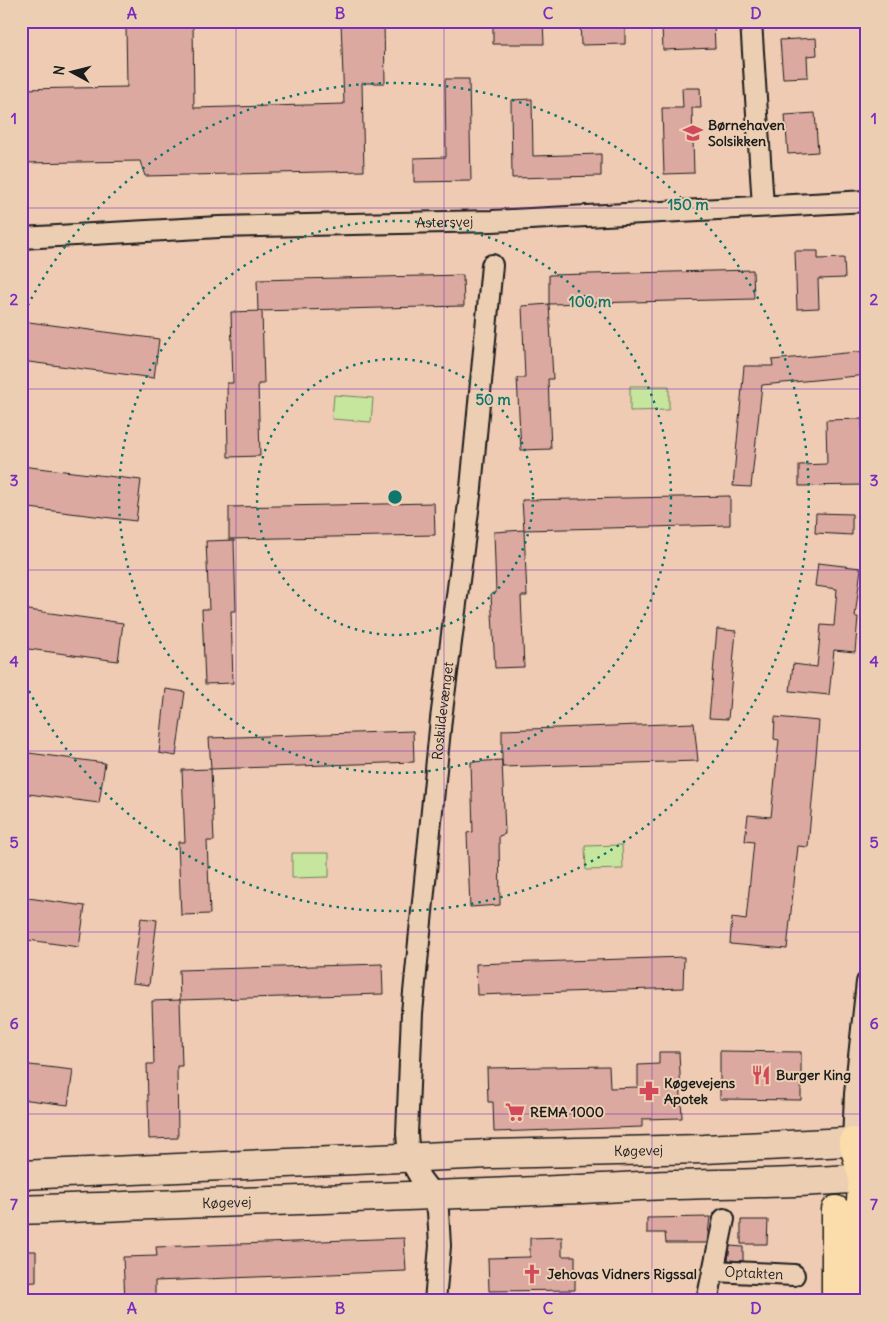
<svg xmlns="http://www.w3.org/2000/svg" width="888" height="1322" viewBox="0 0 888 1322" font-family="Delius,sans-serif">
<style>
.green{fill:#c6e59d;stroke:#71805c}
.building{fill:#dca9a1;stroke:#1c1c1c}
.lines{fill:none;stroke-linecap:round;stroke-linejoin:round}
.street-casing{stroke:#1c1c1c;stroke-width:24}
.secondary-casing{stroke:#1c1c1c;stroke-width:31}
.primary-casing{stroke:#1c1c1c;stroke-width:31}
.highway-casing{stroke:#1c1c1c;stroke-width:31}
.street{stroke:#ecceb3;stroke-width:20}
.secondary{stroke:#ecceb3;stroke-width:28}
.primary{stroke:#fbddab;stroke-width:28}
.highway{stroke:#fbddab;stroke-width:28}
.grid{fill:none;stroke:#7b2cbf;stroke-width:1;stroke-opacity:0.55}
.ring{fill:none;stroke:#0f766e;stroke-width:2.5;stroke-dasharray:2.5 5}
.labels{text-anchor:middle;stroke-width:4;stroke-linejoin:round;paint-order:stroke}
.poi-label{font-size:14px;font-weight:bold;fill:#1c1c1c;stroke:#ecceb3;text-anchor:start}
.street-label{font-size:14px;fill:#1c1c1c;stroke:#ecceb3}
.centre{fill:#0f766e;stroke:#ecceb3;stroke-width:2.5}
.ring-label{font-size:15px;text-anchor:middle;font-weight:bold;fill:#0f766e;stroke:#ecceb3;stroke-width:4;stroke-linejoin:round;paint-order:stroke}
.neatline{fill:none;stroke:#7b2cbf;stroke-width:2}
.grid-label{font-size:16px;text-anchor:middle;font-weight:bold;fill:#7b2cbf}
</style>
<rect width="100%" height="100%" fill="#efcbb4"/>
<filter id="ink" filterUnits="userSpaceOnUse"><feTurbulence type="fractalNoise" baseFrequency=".02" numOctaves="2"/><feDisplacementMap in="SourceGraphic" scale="10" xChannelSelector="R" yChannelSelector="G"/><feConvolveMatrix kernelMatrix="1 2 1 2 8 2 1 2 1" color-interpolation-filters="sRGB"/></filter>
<g filter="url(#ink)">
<path class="green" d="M630,386h39v24l-39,1z
M334,395l39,3 -2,24 -39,-3z
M622,845l1,24 -37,1 -1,-24z
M292,853h37v24l-37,1z"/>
<path class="building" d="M154,21l39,1 1,86 150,-4 -3,-83h43l1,62h-23l2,88 -219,5 -5,-15 -119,2v-74l106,-2 -1,-63h29z
M493,21h50l1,23h-51z
M580,21h45v23l-44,1z
M714,23l1,25 -52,2 -1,-25z
M816,38l1,17 -10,1 1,21 -25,1 -3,-38z
M445,79h24l2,102 -57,1v-24l32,-1z
M682,88h18l1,20h-9l2,65 -30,1 -2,-66h21z
M532,99l1,57 68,-2v22l-89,2 -1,-78z
M815,113l3,39 -30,2 -3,-39z
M795,251h23v8l26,-1 1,20 -27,1 1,29 -22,1z
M753,270l1,29 -205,5v-29z
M463,275l1,31 -206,5 -1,-31z
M549,304l4,75h-5l3,70 -30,1 -4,-72h8l-3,-72z
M262,311l2,73h-6l2,72 -32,1 -1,-74h6l-2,-71z
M21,321l138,18 -5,39 -133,-17z
M867,351v24l-105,10 -11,102 -18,-1 11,-120h29l-1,-6z
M862,419l2,66 -65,1v-21l28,-1 -1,-44z
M21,466l120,14 -5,41 -115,-14z
M730,496v29l-206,5 -2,-30z
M434,503l1,32 -206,4v-32z
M816,513l36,1v21l-37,-2z
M524,530l3,66h-6l3,71 -29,1 -4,-74 5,-1 -2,-61z
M234,540l2,71h-5l2,72 -28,1 -3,-75h7l-3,-68z
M818,563l43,5 -6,49h3l-3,35 -21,-2 -5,45 -39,-4 3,-27 24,3 4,-42 13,1 3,-37 -22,-3z
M21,609l102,14 -5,38 -97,-13z
M717,629l19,2 -8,88 -19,-1z
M166,689l19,3 -9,64 -17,-3z
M775,717l44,4 -11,126 -10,-1 -11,103 -57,-5 2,-26 14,2 8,-78 -9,-1 3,-26 23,2 8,-77 -5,-1z
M694,723l4,38 -196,6v-37z
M413,731l1,31 -203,7 -2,-31z
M21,752l84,11 -6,40 -78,-10z
M502,760l3,74 -6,2 1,69 -30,2 -3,-74 6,-1 -2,-70z
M211,769l3,72h-7l3,73 -29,1 -3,-73h7l-3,-72z
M21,897l64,9 -6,41 -58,-8z
M141,918l16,2 -8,65 -17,-2z
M684,957l-1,31 -206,7 -1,-31z
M382,964l1,30 -203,6 -1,-30z
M180,1000l2,66h-5l1,72 -29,1 -2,-75h7l-2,-63z
M720,1051l81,1v48l-81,-1z
M659,1052h20l3,66 -40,1v8l-148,5 -1,-30h-5l-1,-34 122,-2 1,22 28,-1v-22l21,-1z
M21,1064l52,6 -5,35 -47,-6z
M710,1217l-3,26h-41l-1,-10h-18v-15z
M741,1220h27l-1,24h-26z
M562,1237v19h13v34l-86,1 -1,-33 42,-1v-19z
M404,1238l2,33 -251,10v20h-30l-2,-44 34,-1 -1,-9z
M730,1246l13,1v14l-15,-1z
M21,1251h15v31l-15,1z"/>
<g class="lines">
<defs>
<g id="street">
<path d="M751,21l12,185"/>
<path id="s1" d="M21,238l198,-11 273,-6 375,-20"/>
<path d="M853,1142l2,-48 12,-112"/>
<path id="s2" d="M713,1271l81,4"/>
<path id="s3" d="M435,1301l5,-55 -2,-35 -5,-16 -12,-16 -12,-21 -2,-24 5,-121 29,-294 30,-231 21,-223"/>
<path d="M707,1301l17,-82"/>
</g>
<g id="secondary">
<path id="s4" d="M21,1175l469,-21 214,-5 163,-8"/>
<path id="s5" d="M21,1210c200,-8 401,-13 601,-23 80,-4 160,-2 241,-9"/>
</g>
<path id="primary" d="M853,1142l10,36 -3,33"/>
<path id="highway" d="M836,1210v91
M859,1301l1,-90"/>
</defs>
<use href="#street" class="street-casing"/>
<use href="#secondary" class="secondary-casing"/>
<use href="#primary" class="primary-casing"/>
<use href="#highway" class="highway-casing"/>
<use href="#street" class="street"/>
<use href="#secondary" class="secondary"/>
<use href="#primary" class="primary"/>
<use href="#highway" class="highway"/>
</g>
</g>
<path class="grid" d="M236,21v1280M444,21v1280M652,21v1280M21,208h846M21,389h846M21,570h846M21,751h846M21,932h846M21,1114h846"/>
<g class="ring">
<circle cx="395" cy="497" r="138"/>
<circle cx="395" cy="497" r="276"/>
<path d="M21 319A414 414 0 1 1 21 675"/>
</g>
<defs>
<symbol id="school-bare" viewBox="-9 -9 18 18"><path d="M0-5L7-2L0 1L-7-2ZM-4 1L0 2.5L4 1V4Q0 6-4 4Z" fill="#d1495b" stroke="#ecceb3" stroke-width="2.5" paint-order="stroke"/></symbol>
<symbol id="restaurant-bare" viewBox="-9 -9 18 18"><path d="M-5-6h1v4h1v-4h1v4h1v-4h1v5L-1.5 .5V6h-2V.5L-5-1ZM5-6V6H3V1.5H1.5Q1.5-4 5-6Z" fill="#d1495b" stroke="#ecceb3" stroke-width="2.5" paint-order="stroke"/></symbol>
<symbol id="pharmacy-bare" viewBox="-9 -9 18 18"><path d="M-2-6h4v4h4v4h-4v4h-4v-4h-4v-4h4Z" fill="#d1495b" stroke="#ecceb3" stroke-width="2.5" paint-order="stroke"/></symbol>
<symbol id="supermarket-bare" viewBox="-9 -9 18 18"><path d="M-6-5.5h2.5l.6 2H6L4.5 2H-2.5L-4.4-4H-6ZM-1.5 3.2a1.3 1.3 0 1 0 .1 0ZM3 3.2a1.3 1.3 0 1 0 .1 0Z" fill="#d1495b" stroke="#ecceb3" stroke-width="2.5" paint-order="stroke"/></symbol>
<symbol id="church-bare" viewBox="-9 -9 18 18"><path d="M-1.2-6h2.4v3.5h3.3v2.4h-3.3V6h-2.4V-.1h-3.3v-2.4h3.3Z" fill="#d1495b" stroke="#ecceb3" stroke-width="2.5" paint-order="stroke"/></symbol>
</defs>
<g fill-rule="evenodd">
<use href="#school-bare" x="679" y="119" width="28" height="28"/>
<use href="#restaurant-bare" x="747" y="1061" width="28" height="28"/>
<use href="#pharmacy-bare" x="635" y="1077" width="28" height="28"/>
<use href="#supermarket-bare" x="501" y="1098" width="28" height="28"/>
<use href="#church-bare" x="518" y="1260" width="28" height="28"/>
</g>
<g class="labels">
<g class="poi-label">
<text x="708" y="130">Børnehaven<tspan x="708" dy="16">Solsikken</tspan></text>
<text x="776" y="1080">Burger King</text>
<text x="664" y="1088">Køgevejens<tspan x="664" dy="16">Apotek</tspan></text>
<text x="530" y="1117">REMA 1000</text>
<text x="547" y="1279">Jehovas Vidners Rigssal</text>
</g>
<g class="street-label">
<text dy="5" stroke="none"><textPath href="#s1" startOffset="424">Astersvej</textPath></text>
<text dy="5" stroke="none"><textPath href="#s3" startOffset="600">Roskildevænget</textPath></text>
<text dy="5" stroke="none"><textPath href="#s4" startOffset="618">Køgevej</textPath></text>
<text dy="5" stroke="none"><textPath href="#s5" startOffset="206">Køgevej</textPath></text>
<text dy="5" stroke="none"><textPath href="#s2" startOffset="41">Optakten</textPath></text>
</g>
</g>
<circle cx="395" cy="497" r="8" class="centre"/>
<g class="ring-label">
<text x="688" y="210">150 m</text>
<text x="590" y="307">100 m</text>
<text x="493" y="405">50 m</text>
</g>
<rect width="888" height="1322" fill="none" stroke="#ecceb3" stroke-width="55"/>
<g transform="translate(72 72) rotate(277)" stroke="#ecceb3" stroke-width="4" paint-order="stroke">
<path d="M0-4L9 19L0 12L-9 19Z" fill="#1c1c1c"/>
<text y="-8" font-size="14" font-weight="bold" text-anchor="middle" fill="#1c1c1c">N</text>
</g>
<rect x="28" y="28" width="832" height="1266" class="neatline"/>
<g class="grid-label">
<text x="132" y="19">A</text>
<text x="340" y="19">B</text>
<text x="548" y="19">C</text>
<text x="756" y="19">D</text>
<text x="14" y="124">1</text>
<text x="874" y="124">1</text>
<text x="14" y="305">2</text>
<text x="874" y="305">2</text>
<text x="14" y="486">3</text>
<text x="874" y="486">3</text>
<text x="14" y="667">4</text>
<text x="874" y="667">4</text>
<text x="14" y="848">5</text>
<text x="874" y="848">5</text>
<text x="14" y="1029">6</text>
<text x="874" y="1029">6</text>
<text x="14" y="1210">7</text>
<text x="874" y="1210">7</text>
<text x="132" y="1314">A</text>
<text x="340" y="1314">B</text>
<text x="548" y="1314">C</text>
<text x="756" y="1314">D</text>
</g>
</svg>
